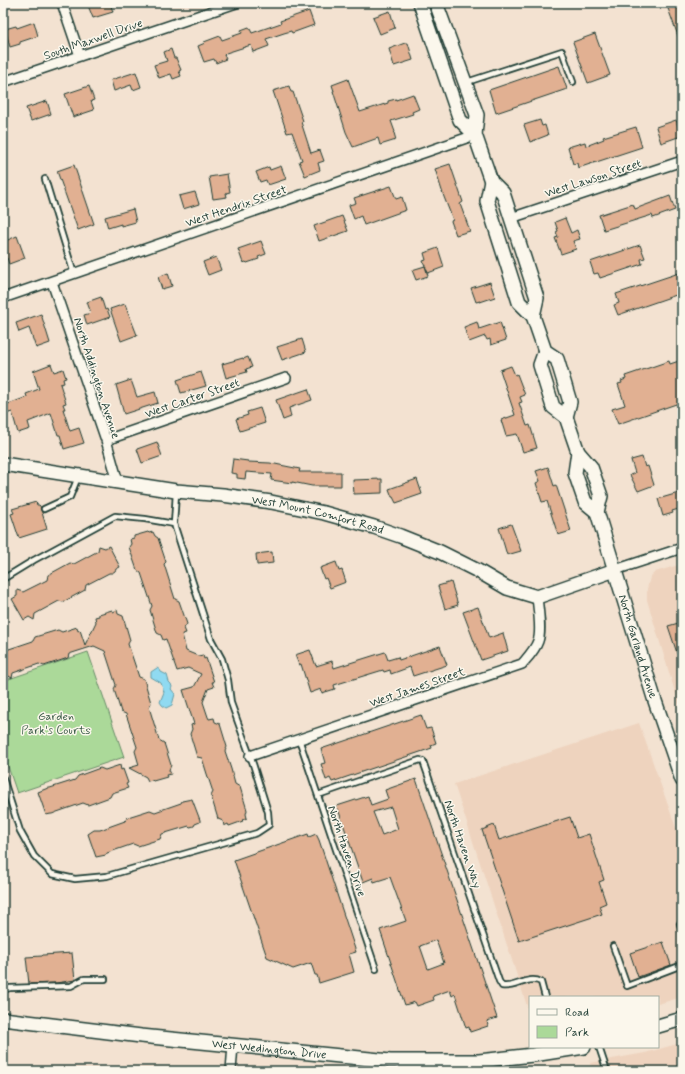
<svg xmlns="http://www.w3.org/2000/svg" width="685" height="1074" viewBox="0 0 685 1074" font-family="Mynerve,sans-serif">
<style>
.built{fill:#eed3be}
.green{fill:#abd999;stroke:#658b66}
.water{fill:#90daf1;stroke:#639ba5}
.building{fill:#e1b092;stroke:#1f3d34;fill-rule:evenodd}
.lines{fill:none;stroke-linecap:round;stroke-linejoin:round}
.lane-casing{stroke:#1f3d34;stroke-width:8}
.street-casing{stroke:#1f3d34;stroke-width:12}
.secondary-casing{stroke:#1f3d34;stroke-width:16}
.path{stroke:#1f3d34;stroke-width:2;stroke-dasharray:4 3;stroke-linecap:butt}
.lane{stroke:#fbf7ec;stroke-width:4.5}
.street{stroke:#fbf7ec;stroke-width:9}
.secondary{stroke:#fbf7ec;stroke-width:13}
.labels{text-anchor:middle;stroke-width:3;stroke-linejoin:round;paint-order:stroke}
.street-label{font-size:12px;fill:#1f3d34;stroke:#fbf7ec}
.park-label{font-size:12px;fill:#3b5c48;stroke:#fbf7ec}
</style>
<rect width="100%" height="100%" fill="#f3e2d1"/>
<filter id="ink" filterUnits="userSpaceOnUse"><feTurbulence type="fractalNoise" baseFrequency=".025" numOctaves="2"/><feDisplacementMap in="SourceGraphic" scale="8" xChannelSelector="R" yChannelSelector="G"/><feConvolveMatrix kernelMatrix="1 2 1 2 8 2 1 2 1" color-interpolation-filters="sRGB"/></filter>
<g filter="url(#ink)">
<path class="built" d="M682,564v151l-35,-115v-11l3,-12 5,-5z
M639,723l43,122v152l-24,7v-7h-128v18l-76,-231z
M677,1044h5v27h-90l-2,-8 55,-10z"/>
<path class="green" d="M88,652l36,105 -107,36 -14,-41v-71z"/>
<path class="water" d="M157,668l3,2 1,2 6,3 2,7 2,2 1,3 -1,2 4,5 -3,11 -6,3 -4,-3 -2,-3 4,-10 -3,-9 -10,-6v-5z"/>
<path class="building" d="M87,3h23l3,9 -20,6z
M666,3h16v40l-1,1z
M309,11l5,14 -22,8 -1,-2 -7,2 -18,6 3,7 -16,6 -2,-7 -25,8 -2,2 2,4 -10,4 -2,-4 -10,3 -6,-16 7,-3 -1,-1 16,-6 2,4 20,-7 -1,-3 8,-3 3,6 29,-10 -1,-2z
M390,11l5,17 -15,6 -7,-17z
M34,22l4,14 -18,6v2l-10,3 -5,-18 11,-3 1,2z
M595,34l15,41 -22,8 -15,-41z
M405,43h3l5,17 -19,6 -5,-17z
M171,49l3,9h2l5,12 -2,1 2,5 -8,3 -2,-5 -12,4 -5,-13 13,-4 -3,-9z
M559,66l8,23 -71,24 -7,-23z
M136,72l5,15 -8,3 -2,-5 -17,6 -3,-11z
M348,79l12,33 28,-9v-2l8,-2v1l17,-6 6,15 -7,3 1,2 -22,7 4,11 -1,1 2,7 -16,5 -2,-7 -25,9 -7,-15 -13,-41h1l-2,-6z
M89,86l5,14 -3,1 3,9 -21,7 -8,-23z
M289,86l2,6h2l10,29 -2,1 10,31 9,-3 4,11 -6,2 2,7 -15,6 -6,-15 3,-1 -10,-28 -5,1 -14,-42z
M47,101l4,13 -20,7 -5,-13z
M540,120l2,6 3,-1 3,10 -18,7 -6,-17z
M676,120l5,16 -20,7 -5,-16z
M636,127l6,20 -64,21 -1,-5 -4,1 -5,-17 17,-5 1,4 18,-7 -1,-2z
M450,164l13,38 -3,2 10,27 -14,4 -5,-14 2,-1 -9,-23 -9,-28z
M74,165l20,59 -16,6 -21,-59z
M281,166l5,13 -18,6 -2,-5 -6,2 -4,-10 13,-5 1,3z
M227,174l3,18 -4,1 1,4 -14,2 -4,-22z
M391,186l5,13 6,-2 4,13 -42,15 -3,-9 -7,3 -5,-14 7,-2 -2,-5z
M195,192l4,12 -16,5 -4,-13z
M670,196l5,14 -22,8 -1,-3 -48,15 -5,-15 34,-11 2,5z
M133,209l3,13 -15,4v-2l-13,4 -3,-11z
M342,216l6,15 -29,10 -5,-15z
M565,218l6,15 6,-3 3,9 -7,2 3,8 -15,5 -6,-16 3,-1 -2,-5 2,-1 -3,-9z
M17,236l8,22 -16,6 -2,-6 -4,2v-18z
M261,241l5,13 -8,3 1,2 -12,4 -1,-1 -3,1 -5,-14z
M640,245l5,13 -4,1 1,5 -42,14 -2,-5 -4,1 -4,-12z
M438,248l6,19 -16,6 -5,-12 3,-1 -2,-7z
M216,257l5,13 -13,5 -5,-13z
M425,266l3,10 -12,4 -4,-10z
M682,272v21l-64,22 -4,-10 5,-2 -3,-9z
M168,273l4,13 -10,3 -4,-12z
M490,282l5,15 -15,5v-1l-4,1 -5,-14z
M101,297l4,13 2,-1 3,8 -23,8 -3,-10 7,-2 -4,-11z
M125,304l12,31 -16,6 -11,-32z
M41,314l9,29 -14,5 -7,-20 -10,4 -3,-9z
M477,322l2,7 21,-7 6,18 -15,5 -1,-6 -3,1 -2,-4 -16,6 -5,-15z
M302,339l4,13 -24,8 -5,-13z
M248,357l4,10 -6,2 1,3 -21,6 -4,-14 21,-6v1z
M682,360v42l-64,22 -6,-15 13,-4 -7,-21 4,-1 -1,-2 5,-2 -1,-3 44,-15 1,3z
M51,364l3,8 9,-3 3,9 -3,1 1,4 -4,1 6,19 -3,1 2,5h-2l7,22 9,-3 5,15 -20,6 -4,-14h-2l-7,-22 -23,9 2,7 -12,4 -6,-21 -9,3v-9l24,-9 -1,-3 13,-5 -6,-18z
M511,366l4,9 2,-1 8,21 -5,2 2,5 -3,1 8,23 3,-1 7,23 -14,4 -6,-18 -11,2 -5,-16 14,-5 -15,-45z
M201,372l5,14 -25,7 -4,-13z
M131,380l6,17 18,-5 3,11 -34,11 -8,-29z
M308,389l4,11 -23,8 2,9 -8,3 -7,-20z
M260,408l5,15 -25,8 -4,-12 12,-4 -1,-3z
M157,442l5,14 -20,7 -5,-14z
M642,457l3,10 3,-1 6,19 -16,6 -8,-16 5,-2 -4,-13z
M233,459l15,2v1l22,1 30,6 -1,3h42v14h-29l-20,-4v1l-21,-3 1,-6 -26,-2 -1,7 -8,-1v-4l-6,-1z
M548,467l6,19 2,-1 15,46 -13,4 -11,-34 -5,1 -6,-19 4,-2 -4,-10z
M382,479v14l-28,1 -1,-14z
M417,479l5,15 -26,9 -3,-6h-1l-3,-8z
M682,492v16l-10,3 1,2 -10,3 -5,-17z
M36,502l1,3h2l1,1 7,23 -28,9 -8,-24 3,-1 -2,-4z
M511,524l10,27 -14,4 -8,-27z
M148,532l1,1 4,-1 2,4 3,2 8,24 -2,2 11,35 4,2 8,23 -3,4 2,5 -4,1 4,17 12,5 5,-1 1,4 2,-1 8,24h-2l2,5 -6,2 -5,13 5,15 1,2 5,-1 1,4 5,2 7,23 -2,4 6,18 4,15 5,3 7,23 -1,4 1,4 -5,2 1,1 -14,5 -1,-2 -4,2 -1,-5 -5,-2 -7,-23 2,-4 -6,-18 -5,-16 -5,-1 -7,-23 2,-5 -1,-4 3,-1 -11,-34 11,-3 7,-13 -13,-6 -11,3 -11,-32 -3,1 -2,-5 -4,-2 -7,-23 2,-4 -11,-33 -4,-3 -8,-23 2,-3 -1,-5 4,-1v-2z
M99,546l6,2 4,-2 11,21 -4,2 -1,2 -3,2h-3l-23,12 -1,5 -22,12 -4,-1 -24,13 -1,6 -5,-3 -5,3 -12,-21 5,-3v-6l6,2 24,-12 1,-5 22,-12 4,1 24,-13z
M272,552l1,11 -16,2 -1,-11z
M336,562l3,9 3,-1 4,12 -16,6 -4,-10 -2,1 -4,-11z
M451,582l7,23 -13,4 -7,-23z
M478,607l11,31 14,-5 5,18 -27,9 -18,-48z
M112,610l1,2 4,-2 1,4 5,2 7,24 -2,4 11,33 5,2 7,24 -2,4 10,33 5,3 7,22 -2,5 2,4 -5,1 1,2 -14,4 -1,-1 -4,1 -2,-4 -17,-9 10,-3 -4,-14 2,-4 -11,-33 -5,-2 -7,-23 2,-4 -11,-34 -11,-5 -25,8 -1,4 -24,8 -5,-2 -26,9 -1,5 -5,-3 -4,1v-25l30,-10 2,-4 23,-7 4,2 15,-5 1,4 2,-1 5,15 11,-23 -1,-5 4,-1v-2z
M682,622v40h-2l-12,-36z
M440,646l7,19 -34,11 -3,-9 -19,7 -1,-4 -6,2 -1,-2 -49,15 1,4 -13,4 -1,-4 -11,4 -9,-29 -2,1 -4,-10 15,-5 6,16 16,-5 2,7 51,-16 3,8 10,-3 1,3z
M421,715l5,14 5,-1 5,15 -5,2 1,3 -100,34 -2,-4 -4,2 -5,-16 4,-1 -4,-14z
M120,765l1,5 2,-1 5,14 -2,1 2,4 -16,5 -2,4 -22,8 -5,-2 -26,9 -5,2h-1l-5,1 -8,-23 10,-4h2l25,-8 3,-4 22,-8 5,2z
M416,779l81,239 -10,3 1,5 -18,6 -1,-5 -3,1 -11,-34 -3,2 -2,-6 -17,6 1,4 -17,6 -2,-4 -10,3 -25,-75 26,-9 -16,-44 -16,5 -1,-4 -10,4 -26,-76 31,-10 3,9 17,-6 -3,-9zM391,807l7,22 -16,6 -9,-23zM436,940l8,23 -16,6 -8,-23z
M192,799l8,21v2l-5,2 -1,2 -4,1 -1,-1 -27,8 -2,5 -22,7 -5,-2 -26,9 -1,2 -10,2 -8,-23 6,-4h6l25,-9 3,-4 22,-7 5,2 26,-9 1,-2z
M570,817l7,21 12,-4 15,46 -5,2 7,21 -7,3 3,8 -83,27 -37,-111 12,-5 5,15z
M308,834l1,3 7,-3 3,6 37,112 -7,2 5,18 -35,11 -2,-8h-2l-4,-12 -18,6 -26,-12 -33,-97z
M663,942l8,23 -33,12 -8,-24z
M72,953l3,27 -19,3 -27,1 -3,-27 16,-1 1,-1z"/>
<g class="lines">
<defs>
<path id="lane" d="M467,82l95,-31 11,31
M45,179l29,95
M44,509l26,-12 8,-20
M3,579l31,-19 81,-44 30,3 29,5
M299,739l77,230
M3,778l17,53 14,25 18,18 23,5 32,-3 150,-43 12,-8 -1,-13 -15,-48 -22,-61 -3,-23 -6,-21 -11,-20 -37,-115 2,-31
M318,795l102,-35 3,1 76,220 3,5c13,3 26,-11 39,-4l4,15
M680,924l2,7
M613,946l14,40 55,-21
M3,990l7,-2 61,-2 13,-7h21
M599,1047l8,24"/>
<path id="street" d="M62,3l18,53
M3,82l233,-79
M511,218l171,-57
M52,282l54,158 12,42
M3,298l472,-163
M106,440l180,-62
M615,570l67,-22
M250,756l272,-92c6,-7 13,-14 16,-23 4,-10 0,-33 -1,-44
M231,1071l2,-26"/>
<g id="secondary">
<path d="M420,3l40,117 15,15"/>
<path d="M436,3l41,112 -2,20 16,46 12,12 34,105 -4,18"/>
<path d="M491,181l-4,20 32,101 14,14 12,35 12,8 13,43 -4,15"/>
<path d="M545,351l-5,14 13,42 13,10 12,35 13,15 10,29 -4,16"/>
<path id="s1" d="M578,452l-3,21 10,29 12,10 57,186 28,82"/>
<path id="s2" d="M3,464l173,27 47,4 48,7 53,11 50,14 26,9 40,16 38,19 29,17 30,9 78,-27"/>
<path id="s3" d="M3,1019l138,17 249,25h89l54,-6 51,-8"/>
<path d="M658,1026l24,-7"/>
</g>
</defs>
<use href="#lane" class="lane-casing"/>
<use href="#street" class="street-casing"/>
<use href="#secondary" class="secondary-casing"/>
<path class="path" d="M678,872l4,2"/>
<use href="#lane" class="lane"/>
<use href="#street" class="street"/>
<use href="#secondary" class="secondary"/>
</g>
</g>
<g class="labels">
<g class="street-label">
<text transform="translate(93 39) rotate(-19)" y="4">South Maxwell Drive</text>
<text transform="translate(593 178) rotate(-18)" y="4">West Lawson Street</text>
<text transform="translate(236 206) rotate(-19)" y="4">West Hendrix Street</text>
<text transform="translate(97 378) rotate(72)" y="4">North Addington Avenue</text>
<text transform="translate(192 398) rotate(-19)" y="4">West Carter Street</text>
<text dy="4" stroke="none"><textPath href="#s2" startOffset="319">West Mount Comfort Road</textPath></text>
<text dy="4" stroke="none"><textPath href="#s1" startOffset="208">North Garland Avenue</textPath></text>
<text transform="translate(417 687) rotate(-19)" y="4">West James Street</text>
<text transform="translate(463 844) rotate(71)" y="4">North Haven Way</text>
<text transform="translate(347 851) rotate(71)" y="4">North Haven Drive</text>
<text dy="4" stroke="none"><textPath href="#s3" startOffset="268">West Wedington Drive</textPath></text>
</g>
<g class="park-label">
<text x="56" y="720">Garden<tspan x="56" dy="14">Park's Courts</tspan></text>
</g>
</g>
<rect width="685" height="1074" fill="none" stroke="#fbf7ec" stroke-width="16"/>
<rect x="8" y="8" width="669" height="1058" fill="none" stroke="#1f3d34" stroke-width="1.5" filter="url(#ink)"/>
<rect x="529" y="996" width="130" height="52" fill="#fbf7ec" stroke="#a3ada2"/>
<rect x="537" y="1009" width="20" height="6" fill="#fbf7ec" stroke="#a3ada2"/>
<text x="565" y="1016" font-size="12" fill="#1f3d34">Road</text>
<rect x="537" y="1026" width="20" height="12" fill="#abd999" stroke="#a3ada2"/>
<text x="565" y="1036" font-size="12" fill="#1f3d34">Park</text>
</svg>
